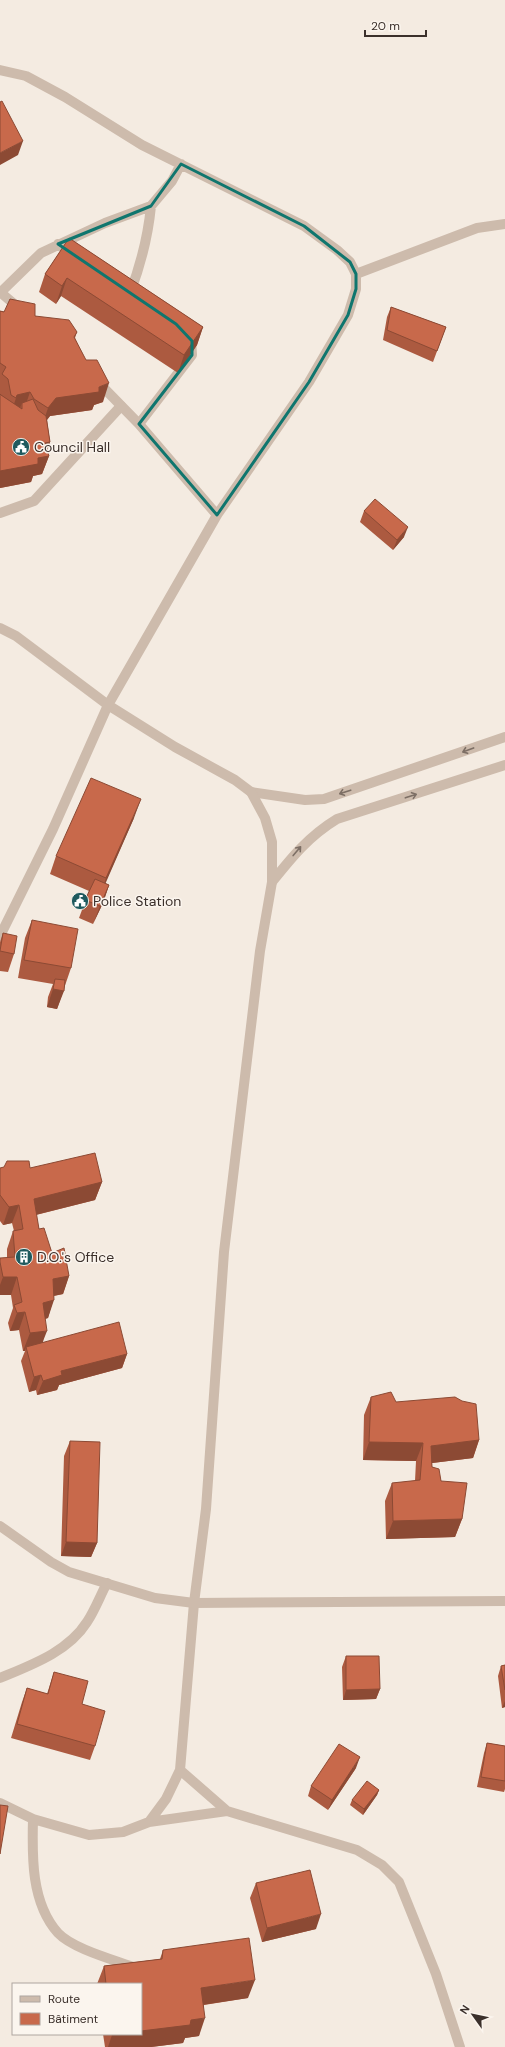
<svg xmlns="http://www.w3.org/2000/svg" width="505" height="2047" viewBox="0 0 505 2047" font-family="'DM Sans',sans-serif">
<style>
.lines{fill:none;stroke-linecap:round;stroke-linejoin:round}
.service{stroke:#cdbbac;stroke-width:10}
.minor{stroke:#cdbbac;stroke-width:10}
.tertiary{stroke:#cdbbac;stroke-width:10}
.wall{fill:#ac5a40}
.shaded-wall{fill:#8c4a34}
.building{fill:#c8694b;stroke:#8c4a34}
.oneway{stroke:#7d6f65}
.marked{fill:none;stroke:#0f766e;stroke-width:3;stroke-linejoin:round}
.labels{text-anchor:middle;stroke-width:3;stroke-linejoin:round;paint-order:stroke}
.poi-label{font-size:14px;fill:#3b302b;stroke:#fbf5ee;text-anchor:start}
</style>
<rect width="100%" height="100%" fill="#f4ebe1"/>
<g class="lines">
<path class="service" d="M0,513l34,-12 87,-95
M251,792l54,8 19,-1 181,-62
M272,882c20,-25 37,-46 65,-63l168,-54"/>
<path class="minor" d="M0,70l26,6 39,21 77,48 162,81 33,24 13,12 6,12v15l-8,26 -39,67 -92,133 -109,190 -55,124 -53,107
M58,244l15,10
M356,274l121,-46 28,-4
M0,292l20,17
M1,292l40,-39 64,-30 46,-17 21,-25 9,-17
M130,293c11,-29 18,-56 21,-87
M97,381l42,43 78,91
M139,424l53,-69 -1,-16
M0,628l16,8 92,69 67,42 60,33 16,12 14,26 7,24v40l-12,69 -36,301 -18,257 -12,94 -14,167 -14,29 -17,23 -26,10 -34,3 -56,-16 -33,-16
M0,1678c31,-13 68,-26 87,-56 8,-12 13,-26 20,-39
M180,1770l47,41
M33,1819c-1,37 -2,84 25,114 15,16 57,27 78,35
M149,1822l78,-11 130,39 25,15 17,17 37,92 24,73"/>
<path class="tertiary" d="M0,1526l51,36 18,10 86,26 39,5 311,-2"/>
</g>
<path class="wall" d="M69,238l134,89 -6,18 -19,28 -117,-77 -5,8 -17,-12 6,-18z
M391,307l55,20 -13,35 -50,-22 4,-23z
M0,311l35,5 42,16 -2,6 28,64 -9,3 -2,5 -42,6 -3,4 3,22 -3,9 2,5 -7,18 -9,2 -2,6 -31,6z
M364,511l40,26 -11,13 -33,-28z
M134,818l-29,65 4,2 -6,18 -10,21 -14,-6 10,-27 -39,-17 6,-18z
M32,920l39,48 -14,41 -10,-2 1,-10 5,-13 -35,-6 7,-40z
M3,933l11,21 -6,18 -8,-1v-29z
M0,1168h30l72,14 -7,18 -59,15 3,14 13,24 17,23 -6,18 -9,2 -6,22 -3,1 -2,23 84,12 -5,14 -63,17 -2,5 -20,5 -1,-5 -7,2 -8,-31 4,-10h-2l-4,-21 -9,1 -2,-8 5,-15 -2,-13h-11v-37h7v-9l6,-18h1l-2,-8 -9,2 -3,-4z
M371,1397l25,5 83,38 -6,18 -41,5v4l9,14 21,38 -7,18 -69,2 -1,-38 7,-18 23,-2 1,-20 -53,-1 1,-45z
M70,1441l27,102 -6,14 -30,-1 3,-100z
M346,1656l34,33 -4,10 -33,1 -1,-33z
M505,1665v42l-3,1 -4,-32 3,-10z
M54,1672l28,32 13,42 -5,14 -79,-22 11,-36 5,-14 20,6z
M487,1743l18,3v43l-1,3 -27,-5 7,-34z
M356,1768l-28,42 -20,-14 3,-10z
M379,1790l-2,5 -14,20 -13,-10 2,-5z
M256,1883l60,46 -54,13 -12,-44z
M163,1950l85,48 -44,7 -5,31 -14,2 -2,5 -32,4h-46l-2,-13h38v-50h-44l7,-18 56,-7z"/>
<path class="shaded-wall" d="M23,141l-5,14 -18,10v-12z
M67,278l-6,18 -5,8 6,-18z
M203,327l-6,18 -19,28 6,-18z
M109,383l-6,19 -9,3 -2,5 -42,6 -8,10 6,-18 8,-10 43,-11z
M30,392l-6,18 -2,-1v-6l-3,8 -8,2 6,-18z
M50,442l-5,15 4,-1 -7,18 -9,2 -2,6 -31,6v-17l45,-28z
M408,527l-4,10 -11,13 4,-10z
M141,799l-7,19 -34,78 6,-18z
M109,885l-6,18 -10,21 7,-18z
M53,989l11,2 -7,18 -10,-2z
M102,1182l-7,18 -68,17 7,-18z
M19,1205l-7,18 -9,2 6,-18z
M69,1276l-6,18 -16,3 6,-18z
M3,1277h14l-6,18h-11v-10z
M54,1300l-6,18 -11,3 6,-18z
M25,1312l-6,18 -9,1 7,-18z
M47,1331l-7,18 -14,-2 -1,4h-2l7,-18z
M127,1354l-5,14 -63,17 -2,5 -20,5 6,-14 18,-10z
M41,1375l-5,15 -7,2 5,-15z
M479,1440l-6,18 -49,6 7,-18z
M369,1442l54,1 -7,18 -53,-1z
M462,1519l-7,18 -69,2 7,-18z
M66,1542l31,1 -6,14 -30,-1z
M380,1689l-4,10 -33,1 3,-10z
M505,1701v6l-3,1z
M360,1757l-4,11 -28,42 4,-10z
M379,1790l-2,5 -14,20 1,-6z
M321,1914l-5,15 -54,13 5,-14z
M255,1980l-7,18 -53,8 6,-18z
M205,2018l-6,18 -14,2 -2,5 -32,4h-43l4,-12 5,-1h24v-3l50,-11z"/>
<path class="building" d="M2,101l21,40 -23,12v-51z
M69,238l134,89 -19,28 -117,-77 -5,8 -17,-12z
M10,299l25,5v12l34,4 8,12 -3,5 12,23h11l12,23 -10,4v5l-43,6 -8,10 -14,-9 -4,-7 -13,3 -1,3 -5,-3 -3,-16 -6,-5 4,-7 -6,-4v-52l4,1z
M391,307l55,20 -9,24 -50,-21z
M0,394l1,1 21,14v-6l11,-4 5,11 8,6 4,26 -5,1 4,13 -11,2v6l-38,7z
M375,499l33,28 -11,13 -33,-29z
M91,778l50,21 -35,79 -50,-22z
M95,879l14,6 -9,21 -15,-6z
M32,920l46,9 -7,39 -47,-8z
M3,933l14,3 -3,18 -14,-3z
M55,979l10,1 -1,11 -11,-2z
M95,1153l7,29 -68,17 5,30 5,-1 8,25 12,-5 5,28 -16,3 1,21 -11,3 4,28 -17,2 -5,-21 -8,1 -3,-8 8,-3 -5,-25h-14l-3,-15v-4l15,-1 -2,-26 10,-2 -4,-24 -10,2 -9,-12v-27l4,-1 3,-6h22l1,7z
M119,1322l8,32 -66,17 1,4 -19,6 -2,-6 -7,2 -8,-30z
M391,1392l5,10 59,-5 7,4 14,3 3,36 -48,6 1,21 7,2 2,12 26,2 -5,36 -69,2 -1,-38 28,-3 3,-37 -54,-1 2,-45z
M70,1441l30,1 -3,101 -31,-1z
M346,1656h33l1,33 -34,1z
M505,1665v25l-4,-24z
M54,1672l34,9 -6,23 23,7 -10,35 -78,-22 10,-36 21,6z
M487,1743l18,3v35l-24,-4z
M339,1744l21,13 -28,43 -21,-14z
M367,1781l12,9 -15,19 -12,-9z
M0,1805l8,1 -8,48z
M310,1870l11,44 -54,14 -11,-45z
M249,1938l6,42 -54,8 4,30 -14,2 -1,5 -49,6v-47h-35l-2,-18 58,-7 1,-9z"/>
<defs><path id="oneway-shaft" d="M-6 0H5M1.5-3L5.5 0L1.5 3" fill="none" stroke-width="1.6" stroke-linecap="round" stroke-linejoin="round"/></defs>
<g class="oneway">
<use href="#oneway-shaft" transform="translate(468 750) rotate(160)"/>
<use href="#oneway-shaft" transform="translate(345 792) rotate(162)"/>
<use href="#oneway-shaft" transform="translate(411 796) rotate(-18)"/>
<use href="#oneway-shaft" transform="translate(297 851) rotate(-50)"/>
</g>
<path class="marked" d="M181,164l123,62 46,36 6,12v15l-8,26 -39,67 -92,133 -78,-91 53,-69v-14l-16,-17 -118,-80 93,-38z"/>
<defs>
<symbol id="civic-disc" viewBox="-11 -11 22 22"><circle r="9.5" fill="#1f5a5e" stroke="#fbf5ee"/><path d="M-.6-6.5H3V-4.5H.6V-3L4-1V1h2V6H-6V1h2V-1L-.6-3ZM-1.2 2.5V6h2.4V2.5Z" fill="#fff"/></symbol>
<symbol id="building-disc" viewBox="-11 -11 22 22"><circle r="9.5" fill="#1f5a5e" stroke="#fbf5ee"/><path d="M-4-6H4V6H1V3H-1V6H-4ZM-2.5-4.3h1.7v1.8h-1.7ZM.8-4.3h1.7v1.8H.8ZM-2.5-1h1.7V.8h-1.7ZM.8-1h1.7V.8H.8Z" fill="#fff"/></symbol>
</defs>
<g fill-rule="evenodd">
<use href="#civic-disc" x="11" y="437" width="20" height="20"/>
<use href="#civic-disc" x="70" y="891" width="20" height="20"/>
<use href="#building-disc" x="14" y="1247" width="20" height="20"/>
</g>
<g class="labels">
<g class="poi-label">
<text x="34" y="452">Council Hall</text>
<text x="93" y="906">Police Station</text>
<text x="37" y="1262">D.O.'s Office</text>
</g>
</g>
<rect x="12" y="1983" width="130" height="52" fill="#fbf5ee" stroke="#aea6a0"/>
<rect x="20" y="1996" width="20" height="6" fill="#cdbbac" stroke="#aea6a0"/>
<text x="48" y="2003" font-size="12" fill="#3b302b">Route</text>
<rect x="20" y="2013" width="20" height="12" fill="#c8694b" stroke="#aea6a0"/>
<text x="48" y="2023" font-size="12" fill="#3b302b">Bâtiment</text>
<g transform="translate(473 2015) rotate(303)" stroke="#fbf5ee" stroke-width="3" paint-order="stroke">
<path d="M0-3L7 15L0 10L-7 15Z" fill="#3b302b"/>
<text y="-6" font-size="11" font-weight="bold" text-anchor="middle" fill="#3b302b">N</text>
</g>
<path d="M365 30v6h61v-6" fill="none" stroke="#3b302b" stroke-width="2"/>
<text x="371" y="30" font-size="12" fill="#3b302b" stroke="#fbf5ee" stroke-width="3" paint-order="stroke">20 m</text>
</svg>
